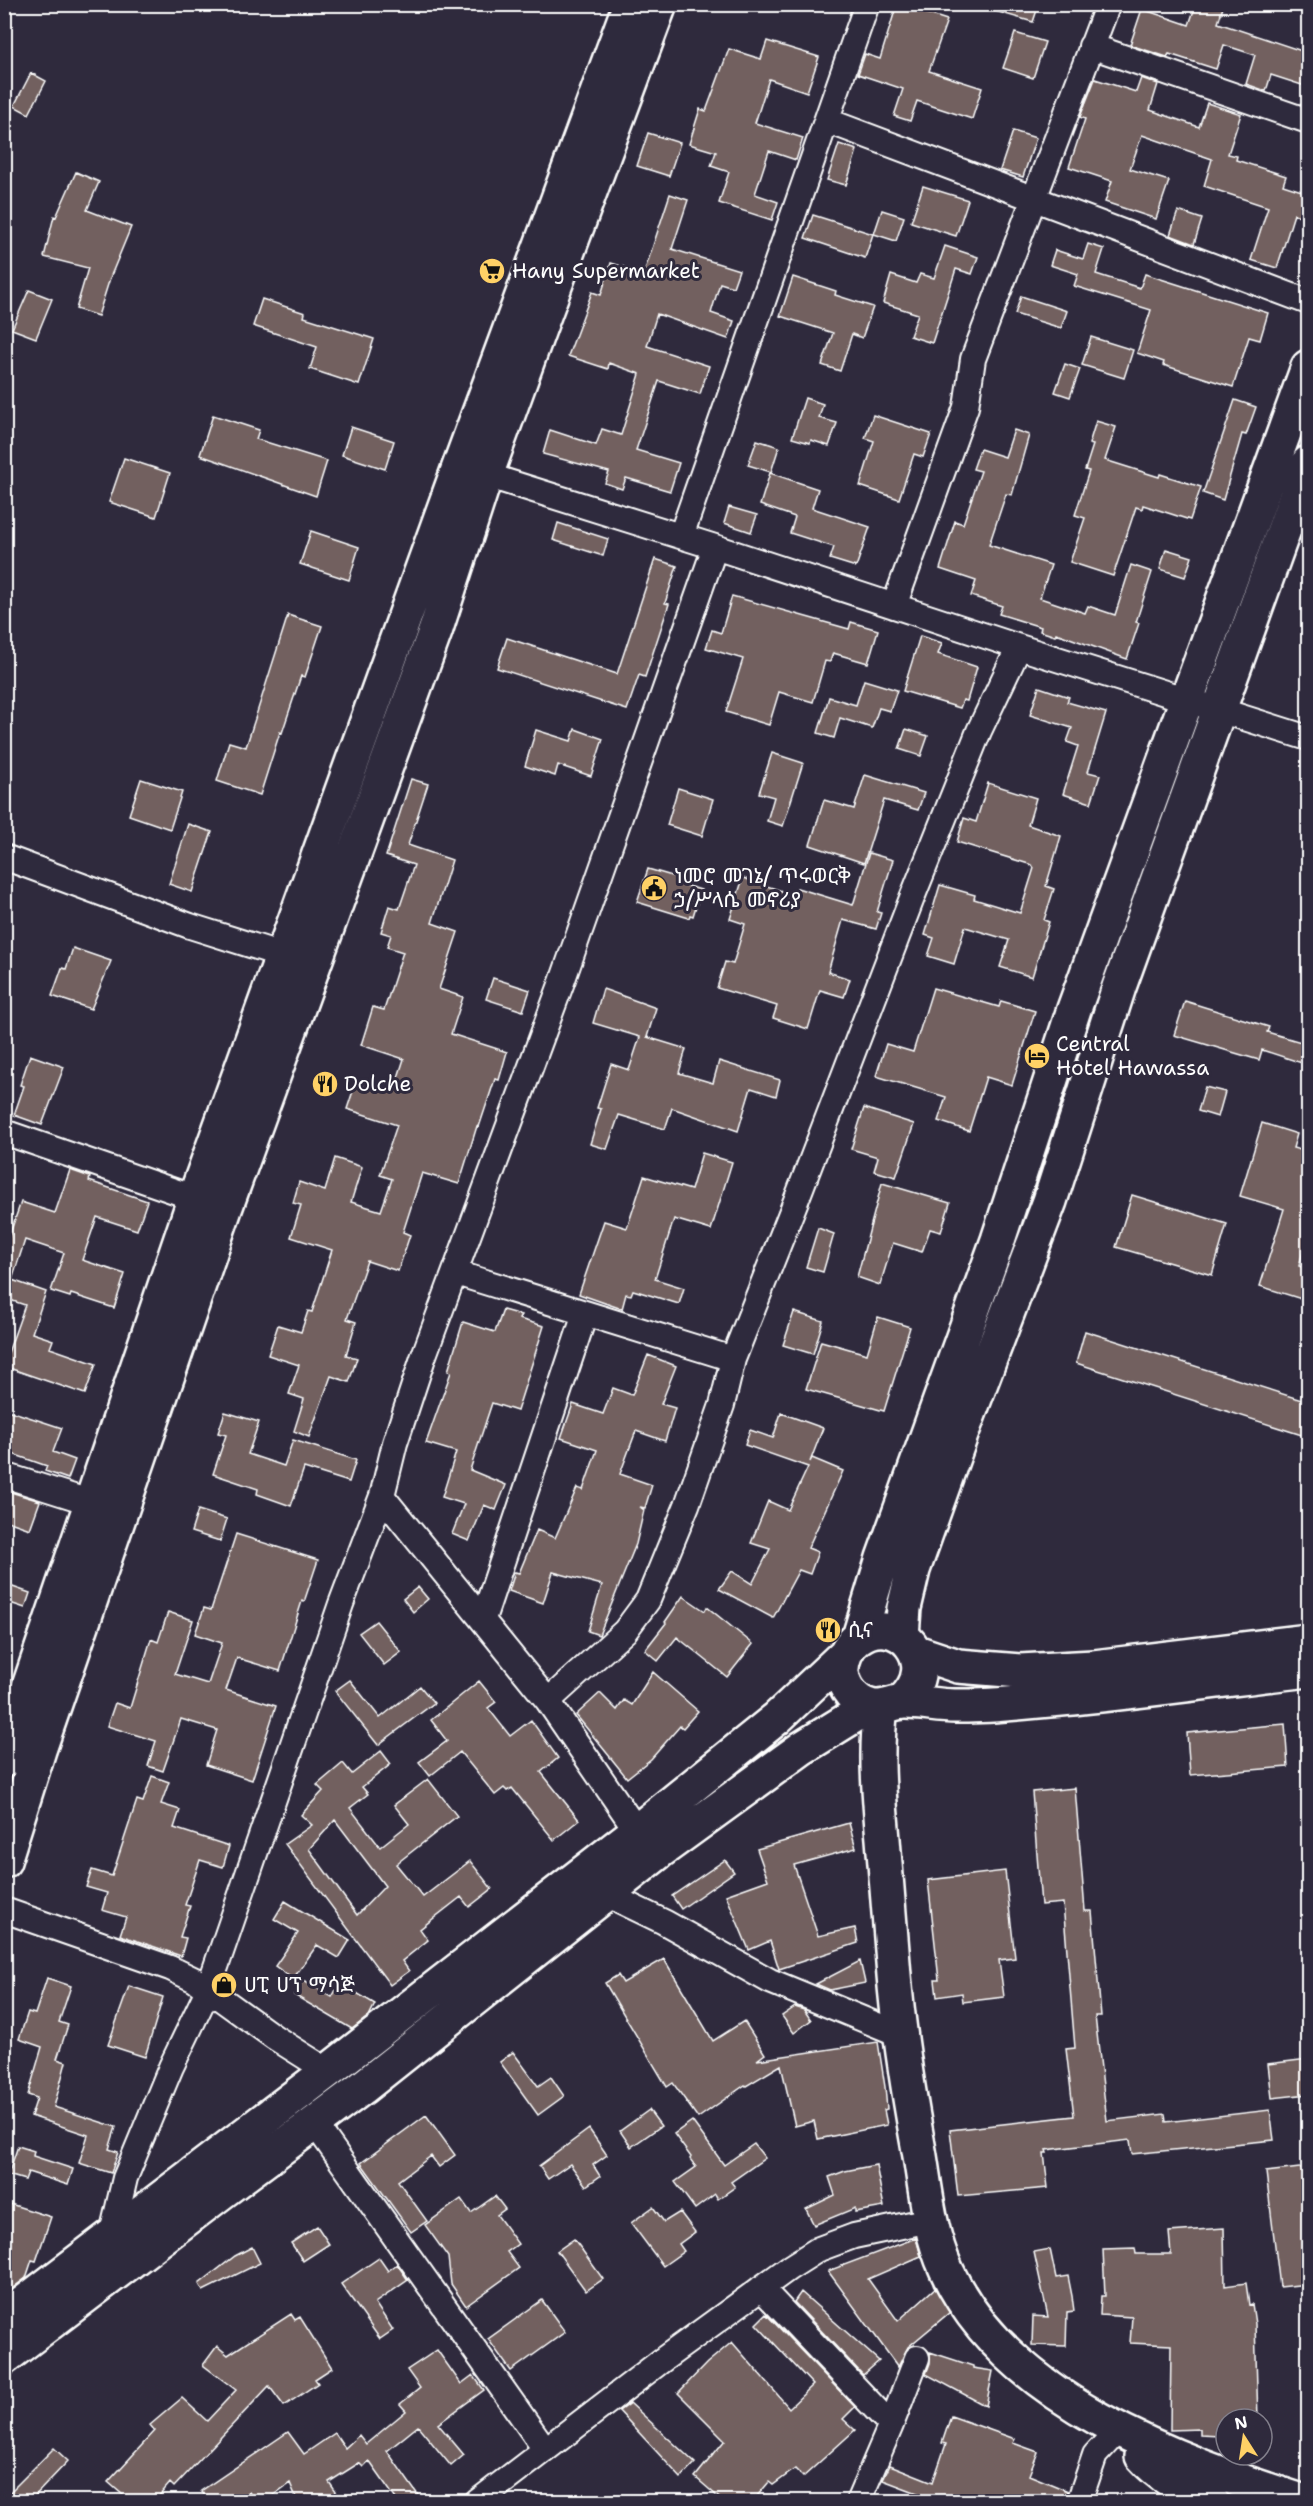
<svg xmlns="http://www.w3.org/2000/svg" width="1313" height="2506" viewBox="0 0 1313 2506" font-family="'Shantell Sans','Noto Sans Ethiopic',sans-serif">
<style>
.building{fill:#72615f;stroke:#fff;stroke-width:1.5;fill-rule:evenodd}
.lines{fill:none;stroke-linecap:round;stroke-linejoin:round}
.street-casing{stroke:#fff;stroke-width:28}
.secondary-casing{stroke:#fff;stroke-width:38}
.street{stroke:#2f2a3d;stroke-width:24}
.secondary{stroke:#2f2a3d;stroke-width:33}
.labels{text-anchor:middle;stroke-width:6;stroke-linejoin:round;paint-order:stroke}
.poi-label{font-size:21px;fill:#fff;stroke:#2f2a3d;text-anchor:start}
</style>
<rect width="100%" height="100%" fill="#2f2a3d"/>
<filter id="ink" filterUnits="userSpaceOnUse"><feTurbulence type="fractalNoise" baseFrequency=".0167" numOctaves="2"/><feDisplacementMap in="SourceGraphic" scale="12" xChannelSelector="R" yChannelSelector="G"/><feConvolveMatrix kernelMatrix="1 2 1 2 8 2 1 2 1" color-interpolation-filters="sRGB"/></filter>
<g filter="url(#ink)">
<path class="building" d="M897,4l50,16 -18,51 53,17 -10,31 -55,-18 -7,20 -16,-5 9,-27 -45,-15 7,-20 15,5z
M989,4h50l-6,18 -45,-13z
M1196,4h28l-6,19 90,30v34l-37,-12 -5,16 -20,-7 9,-29 -31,-10 -8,24 -47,-15 -2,3 -37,-12 12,-36 47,16z
M1015,33l30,9 -12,36 -30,-10z
M767,41l52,16 -12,35 -38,-13 -14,44 48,15 -7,22 -27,-9 -14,43 23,8 -6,18 -53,-17 10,-31 -18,-6 5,-14 -27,-8 11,-35 6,2 23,-62 32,10z
M31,73l15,8 -17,33 -15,-8z
M1141,78l17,6 -8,26 49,17 8,-24 34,11 -13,40 9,2 -1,4 50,16 -3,9 25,8v26l-14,-5 -17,54 -26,-8 17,-53 -64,-21 8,-27 -70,-24 -12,34 39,12 -13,38 -51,-17 7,-21 -43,-14 16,-48 -5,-2 15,-38 41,13z
M1013,131l23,7 -13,39 -23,-7z
M648,133l32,10 -11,33 -32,-10z
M839,144l18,6 -11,35 -19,-5z
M76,172l23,10 -12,28 44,17 -21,51 -12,38 -22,-7 12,-41 -44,-11 10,-41 2,1z
M923,186l45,14 -12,36 -45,-14z
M670,194l18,6 -16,49 67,21 -6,17 -13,-4 -9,30 23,8 -6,18 -71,-25 -10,32 62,20 -9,28 -41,-13 -23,69 43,13 -9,28 -44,-13 -4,11 -17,-6 4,-11 -66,-18 7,-24 46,15 6,-16 19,6 19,-61 -31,-11 -1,6 -40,-13 24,-64 9,3 10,-32 33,10z
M882,210l22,7 -8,24 -22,-7z
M1178,211l24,8 -8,25 -24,-9z
M813,215l60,19 -8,24 -60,-20z
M1088,244l16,5 -8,25 44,14 5,-14 123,39 -8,27 -11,-3 -16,50 -70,-22 1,-3 -27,-9 14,-43 -77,-24 4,-12 -28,-9 5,-15 28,9z
M945,246l33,11 -6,17 -16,-5 -24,74 -22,-7 8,-22 -35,-11 8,-28 25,8 4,-9 14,4z
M793,277l43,14 -1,4 38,12 -11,31 -10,-4 -12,37 -18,-6 11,-32 -53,-17z
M29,290l23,9 -16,39 -24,-9z
M1021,296l46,15 -6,17 -46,-14z
M262,299l43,14 -1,4 70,22 -15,46 -49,-16 7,-22 -64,-21z
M1091,337l42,13 -9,28 -42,-13z
M1065,364l15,5 -10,28 -15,-5z
M805,398l18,6 -4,14 18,5 -8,23 -18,-6 -1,3 -18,-5z
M1235,400l21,7 -10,28 -4,-1 -19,66 -20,-7z
M213,415l46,15 -3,9 71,22 -11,35 -116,-41z
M873,415l58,19 -8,23 -9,-3 -15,45 -39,-13 14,-45 -9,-3z
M1096,421l20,6 -11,33 54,17 1,-3 41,13 -11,33 -47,-15 -1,4 -6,-2 -23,69 -43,-14 15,-44 -10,-3 14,-44 -4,-1 8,-25 -4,-1z
M351,427l43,14 -9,28 -43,-14z
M1014,430l15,5 -17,60 -6,-1 -17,51 62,20 -11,33 45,15 3,-7 27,9 16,-50 21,7 -16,50 3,1 -12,36 -71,-26 -1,3 -15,-5 1,-4 -42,-13 3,-8 -31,-10 5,-15 -36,-12 15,-48 8,3 18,-53 -8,-2 7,-20 25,8z
M757,440l22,7 -8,25 -23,-7z
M124,458l46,15 -14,44 -47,-15z
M770,473l48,16 -6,19 58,19 -14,40 -26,-8 4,-12 -44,-14 5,-16 -35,-12z
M729,507l28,8 -6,17 -27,-9z
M558,523l50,16 -5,17 -50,-16z
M311,531l48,16 -10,33 -49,-16z
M1166,549l26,8 -7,20 -25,-8z
M655,559l22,7 -12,37 4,1 -24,73 -6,-2 -12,35 -130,-42 10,-30 110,36z
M732,596l117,33 2,-7 27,8 -10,33 -35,-10 -3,9 -5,-1 -12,41 -34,-10 -10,33 -43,-13 17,-53 -37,-11 6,-18 9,3z
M288,615l34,11 -17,51 -4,-1 -19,57 -2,-1 -20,63 -43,-14 12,-39 17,5z
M920,636l22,7 -4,11 39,13 -10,34 -4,-1 -3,8 -57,-17z
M864,680l33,10 -7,21 -11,-3 -7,20 -32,-10 -6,20 -16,-5 11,-36 27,8z
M1039,687l30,10 -2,5 39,11 -18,59 12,3 -9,28 -28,-9 15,-48 -11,-4 5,-14 -42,-13z
M575,729l28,10 -12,37 -33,-11 -3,11 -30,-10 11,-36 35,11z
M906,729l22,7 -7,20 -22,-7z
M772,753l31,10 -20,63 -16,-5 7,-24 -15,-4z
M865,775l59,18 -6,17 -34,-10 -20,63 -54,-18 14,-45 30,9z
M141,779l41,13 -12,37 -41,-14z
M411,779l17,5 -20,61 44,15 -20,63 26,9 -19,57 24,8 -12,37 56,18 -8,28 -4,-1 -16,48 -2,-1 -18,58 -37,-11 -19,59 7,3 -12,36 -31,-10 -20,58 9,3 -10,33 11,3 -8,24 -18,-6 -22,61 -15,-6 10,-32 -15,-5 10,-29 -31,-10 10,-30 23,7 7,-21 4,1 20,-62 -41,-13 10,-32 -8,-2 6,-21 26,9 10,-33 27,9 -11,35 30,9 11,-32 -12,-4 17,-50 -50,-16 9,-27 37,11 11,-34 -43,-14 12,-38 11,3 19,-58 -16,-5 4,-12 -10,-3 8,-26 10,3 15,-44 -28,-9z
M988,783l48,15 -8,27 33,11 -15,50 8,3 -10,31 5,2 -17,55 -32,-10 9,-27 -44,-13 -11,37 -26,-8 6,-18 -9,-3 15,-50 35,10 -1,4 46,14 14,-45 -2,-3 -75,-23 7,-24 12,4z
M678,788l35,11 -11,37 -35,-11z
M188,824l24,8 -20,60 -23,-8z
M869,853l24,7 -16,52 4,1 -5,16 -33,-9 -15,52 22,7 -6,18 -24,-7 -12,39 -35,-11 4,-12 -60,-18 8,-26 8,2 12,-40 -15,-5 13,-41 51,17 3,-7 56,17z
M648,869l31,9 -1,5 23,7 -8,26 -3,-1 -1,3 -52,-16z
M73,948l38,13 -20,48 -39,-13 10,-28 4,1z
M493,978l37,12 -7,21 -37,-12z
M933,988l66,19 2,-6 34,10 -23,74 -26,-8 -17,54 -31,-10 8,-24 -70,-21 10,-32 27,8z
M603,989l53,19 -9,29 39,12 -7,24 34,10 6,-22 61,19 -4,16 -25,-8 -13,43 -66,-23 -7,21 -46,-14 -12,34 -17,-5 11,-35 -4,-1 14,-44 18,6 11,-33 -47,-14z
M1185,1001l84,26 -2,5 41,12v21l-46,-15 -3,10 -85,-25z
M30,1055l34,12 -22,58 -28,-10 10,-29 -4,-1z
M1205,1087l20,5 -7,25 -20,-6z
M864,1108l50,16 -18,53 -22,-6 4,-14 -27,-8z
M1262,1123l35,11 -4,14 15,4v82l-9,32 9,3v32l-48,-15 24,-77 -44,-13z
M702,1153l30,9 -21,68 -37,-11 -19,60 29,9 -5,16 -46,-14 -2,5 -5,-1 -4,15 -43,-15 25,-73 23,7 17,-52 47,14z
M70,1170l20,7 -1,4 58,20 -10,29 -40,-13 -15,43 43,14 -11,34 -43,-14 -1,3 -19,-6 13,-38 -39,-13 -13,40 34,12 -14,41 21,7 -3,8 46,16 -11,30 -76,-26 1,-2 -6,-2 21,-59 -21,-7v-61l4,2 13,-37 34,11z
M882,1183l68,20 -9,29 -11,-3 -8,23 -29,-9 -13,42 -23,-8z
M1132,1195l95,29 -15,51 -96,-28z
M818,1228l16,6 -11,38 -17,-5z
M503,1310l18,5 -2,4 25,7 -27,85 -25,-8 -6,18 -16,49 36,15 -10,25 -12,-5 -15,36 -17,-7 12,-30 -22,-7 14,-45 -30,-9 25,-71 -3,-1 15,-49 32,10z
M794,1312l29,9 -10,33 -30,-9z
M878,1317l32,10 -26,84 -78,-22 15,-48 46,13z
M1085,1331l223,71v35l-232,-74z
M648,1355l28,11 -15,38 14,4 -10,33 -29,-10 -16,43 32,11 -7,23 -5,-1 4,3 -8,34 -37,91 -11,-4 14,-46 -49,-13 -10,31 -34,-12 6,-19 4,1 18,-43 18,8 22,-50 6,2 14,-40 -36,-12 12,-34 30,10 10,-26 19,7z
M4,1409l58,19 -9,24 22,8 -7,19 -23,-8 2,-5 -43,-15z
M225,1412l34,10 -11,32 36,12 9,-26 63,20 -7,22 -45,-14 -13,38 -34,-12 1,-5 -45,-15 13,-39 -8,-2z
M781,1413l42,15 -13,34 2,-4 31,13 -35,77 10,4 -8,22 -11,-4 -26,48 -54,-29 13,-18 20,13 18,-35 -19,-6 17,-42 20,9 20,-43 -63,-22 5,-15 23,8z
M4,1490l36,11 -10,28 -26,-9z
M198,1510l29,9 -7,22 -29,-9z
M236,1534l82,26 -14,42 -2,-1 -22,70 -43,-13 -11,32 50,16 -24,74 -46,-15 11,-35 -36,-11 -18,52 -15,-5 8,-25 -49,-15 8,-23 15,5 21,-69 7,3 10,-30 25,8 -18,54 33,10 14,-41 -27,-9 9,-26 7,2z
M4,1584l26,9 -5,15 -21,-7z
M418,1587l10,12 -15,13 -10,-13z
M683,1596l22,15 2,-4 46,37 -26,33 -50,-40 -19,24 -13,-11 21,-27 -1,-1z
M376,1621l25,31 -17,13 -25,-32z
M653,1672l45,39 -15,17 -3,-2 -29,33 -24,19 -51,-63 24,-22 17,17 7,-10 8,5z
M350,1680l30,38 40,-32 14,17 -56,42 -43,-54z
M479,1681l17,21 -8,6 22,28 21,-16 27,38 -17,14 38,48 -25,20 -42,-52 -5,3 -3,-3 -9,7 -35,-43 -30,24 -11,-14 28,-21 -16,-21z
M1285,1724l3,43 -98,8 -3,-42z
M381,1751l10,13 -29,23 6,7 -18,14 30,39 29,-23 -15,-19 34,-26 29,37 -61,48 27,33 47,-36 22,28 -23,18 -8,-10 -41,32 8,11 -26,21 7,10 -19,14 -105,-141 27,-19 -11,-10 22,-24 -6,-6 26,-22 9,11zM335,1820l50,66 -28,29 -48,-66z
M152,1776l17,6 -8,22 19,6 -6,18 55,18 -6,21 -23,-7 -15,45 5,1 -10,31 6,1 -5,18 -61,-21 6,-18 -24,-7 5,-17 -21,-6 6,-17 20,6 25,-76 6,2z
M1075,1788l10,123h7l9,105h-6l12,105 58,-7 1,8 104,-12 4,30 -142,14 -2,-14 -84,10 1,3h-3l4,35 -90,8 -8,-66 124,-14 -8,-67 9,-1 -12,-145 -22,2 -9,-113z
M849,1823l7,25 -62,17 24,71 37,-8 3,15 -79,26 -9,-28 -21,9 -23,-55 42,-15 -11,-31z
M725,1860l9,12 -53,37 -9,-13z
M1005,1871l10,87 -16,2 5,37 -41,5 -1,-9 -25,4 -2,-17h4l-11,-100z
M285,1901l65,39 -11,18 -22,-13 -24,34 -18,-13 23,-33 -24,-14z
M664,1959l49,82 31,-20 21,33 -8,6 121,-18 7,45 2,22 -3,1 3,15 -69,14 -4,-18 -19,5 -14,-61 -35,21 -1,-1 -47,33 -25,-35 -6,4 -62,-104 13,-8 5,8z
M860,1961l5,22 -35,7 -14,-6z
M47,1978l24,8 -12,36 9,3 -11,34 9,3 -12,45 62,20 -7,22 9,3 -7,21 -32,-10 9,-28 -57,-19 6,-18 -9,-3 14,-48 -23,-8 9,-27 7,2z
M302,1980l30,17 8,-14 35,21 -6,12 -17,13 -58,-34z
M129,1986l34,11 -18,60 -37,-12z
M795,2007l9,3 7,10 -17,13 -12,-17z
M513,2052l25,34 13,-9 13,19 -26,19 -38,-53z
M1308,2059v35l-36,4 -4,-34z
M649,2110l12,16 -30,21 -11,-16z
M426,2115l29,40 -16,12 -8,-11 -33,25 29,40 -16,11 -50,-69z
M692,2121l32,44 30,-21 11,14 -34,24 4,5 -17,12 -3,-5 -20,15 -20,-27 21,-15 -6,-8 1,-2 -17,-23z
M589,2129l18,26 -14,10 7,11 -14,10 -16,-22 -22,15 -9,-13z
M18,2146l16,5 -1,5 40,13 -5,16 -40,-13 -3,8 -17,-5z
M876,2165l8,42 -29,5v-4l-41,17 -8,-16 29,-14 -6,-18 16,-6z
M1308,2167v117l-28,3 -14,-115z
M495,2196l10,13 -8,6 21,29 -11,8 12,16 -53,38 -15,-22 -3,-27 -23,-32 36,-26 10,14z
M4,2202l47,15 -15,44 -4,-1 -6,18 -16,12 -6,-2z
M653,2207l11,15 16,-10 15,20 -16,12 5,7 -21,15 -32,-43z
M317,2226l12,18 -26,17 -12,-18z
M1224,2228l1,58 21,-3 3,22 3,-1 3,20 3,95h-37l-1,17 -20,-1v-6l-30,1 1,-85 -41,-2 2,-26 -32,-2 1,-19h4l-2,-47 32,-1 1,6h35l-2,-22z
M916,2238l5,18 -53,23 30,42 37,-33 15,24 -42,35 -10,20 -70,-96z
M574,2239l29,40 -17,12 -29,-40z
M252,2247l8,16 -57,28 -4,-7 36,-28z
M1050,2249l6,29 12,-2 4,20 2,15 -7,1 -1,34 -34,-1 1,-29 15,1 -14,-65z
M379,2258l9,13 9,-7 11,16 -33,23 18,27 -13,9 -39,-55z
M801,2292l78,69 -16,14 -69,-73z
M542,2300l23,32 -54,39 -23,-32z
M291,2314l4,6 5,-3 32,51 -17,11 3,4 -34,23 -15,-20 -95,101 -4,-4 -16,19h-23l-23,-20 47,-51 -5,-6 32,-27 25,23 29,-31 -33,-25 14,-19 11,9z
M766,2314l89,93 -12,12 12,11 -52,47 -8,-8 -22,16 -4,-3 -17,20h-28l-29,-25 30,-37 -47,-47 29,-30 25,-21 57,66 24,-23 -57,-61z
M437,2350l24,34 12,-9 11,15 -46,34 26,31 -13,11 -33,-40 -31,25 36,51h-25l-29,-41 -6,6 -4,-4 -30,19 14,20h-45l-8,-19 -26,19h-8l-7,-10 -9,10h-30l-9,-11 87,-59 16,22 31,-21 10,15 14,-13 7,9 40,-33 -6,-7 20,-16 -13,-18z
M930,2352l43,14v2l20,3 -7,35 -60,-32 4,-11z
M630,2403l65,60 -14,15 -62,-67z
M951,2416l64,23 -2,4 25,9 -9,23 39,16 -3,11h-18l-16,-7 -3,7h-25l-14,-7 -2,7h-60l1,-5 -45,-17 7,-15 43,17 13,-38 -4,-1z
M54,2448l14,13 -39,41h-25v-4z"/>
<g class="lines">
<defs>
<path id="street" d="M1091,46l217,75
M828,121l480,181
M470,470l245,77 304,100 289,91
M681,536l186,-532
M894,606l72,-199 7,-48 135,-355
M4,857l186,69 108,34
M4,1132l205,71
M456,1273l277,86
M4,1475l101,32
M382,1496l166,205 89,130
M483,1619l102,-305
M548,1701l77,-70 23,-31 39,-95 35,-100 11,-46 66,-166 113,-295 67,-167 40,-84
M606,1894l58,28 106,59 129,53
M4,1910l166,58 25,12 79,57 54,34
M315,2124l230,325
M110,2242l15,-64 46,-111 37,-77 133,-386 41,-108 13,-53 28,-85 139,-376 153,-435
M761,2288l130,137
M477,2502l188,-144 124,-90 30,-19 35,-13 76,-16
M858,2502l33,-77 26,-67
M1079,2502l16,-47 24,-26"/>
<path id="secondary" d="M902,1636l2,-28 9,-38 48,-135 89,-234 69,-214 189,-524
M859,1637l24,-79 115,-318 76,-231 234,-642
M916,1652l42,14 62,5 74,-4 214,-26
M902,1701c43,-38 -6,-92 -44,-63 -11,8 -17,22 -16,35 2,15 13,29 28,33 13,4 23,-4 35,-4 17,0 33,4 50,4 39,1 79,-5 118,-8 79,-8 157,-19 235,-28
M881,1708c-6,44 -2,87 2,131 4,45 7,91 11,136 5,61 15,121 26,181 6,37 10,78 26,113 60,132 231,192 359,233
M4,1760l191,-563 264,-730 171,-463
M4,1861l35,-111 186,-541 211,-580 50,-154 57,-157 117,-314
M4,2318l324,-247 309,-240 140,-113 68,-64
M4,2358l218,-166 140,-104 297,-236 143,-104 68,-42
M1142,2456c17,19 44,37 70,46"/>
</defs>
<use href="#street" class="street-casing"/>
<use href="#secondary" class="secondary-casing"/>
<use href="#street" class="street"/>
<use href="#secondary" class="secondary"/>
</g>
</g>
<defs>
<symbol id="supermarket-disc" viewBox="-11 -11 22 22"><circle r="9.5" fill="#ffd166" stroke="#2f2a3d"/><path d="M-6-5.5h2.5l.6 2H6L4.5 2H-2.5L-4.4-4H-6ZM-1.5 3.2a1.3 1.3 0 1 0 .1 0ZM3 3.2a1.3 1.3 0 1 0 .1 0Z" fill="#111"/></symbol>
<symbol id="civic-disc" viewBox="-11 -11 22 22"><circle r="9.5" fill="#ffd166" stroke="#2f2a3d"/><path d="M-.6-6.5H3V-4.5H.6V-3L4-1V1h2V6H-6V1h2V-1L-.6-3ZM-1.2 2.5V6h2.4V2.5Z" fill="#111"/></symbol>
<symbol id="hotel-disc" viewBox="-11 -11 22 22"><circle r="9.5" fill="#ffd166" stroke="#2f2a3d"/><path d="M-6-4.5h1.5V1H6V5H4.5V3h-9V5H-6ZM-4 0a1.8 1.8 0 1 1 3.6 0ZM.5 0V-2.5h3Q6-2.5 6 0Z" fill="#111"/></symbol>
<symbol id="restaurant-disc" viewBox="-11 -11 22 22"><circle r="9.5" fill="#ffd166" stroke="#2f2a3d"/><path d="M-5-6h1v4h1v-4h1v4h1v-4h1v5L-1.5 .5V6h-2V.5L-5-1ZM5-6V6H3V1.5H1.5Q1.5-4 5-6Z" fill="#111"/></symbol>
<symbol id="shop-disc" viewBox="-11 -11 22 22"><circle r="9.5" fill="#ffd166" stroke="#2f2a3d"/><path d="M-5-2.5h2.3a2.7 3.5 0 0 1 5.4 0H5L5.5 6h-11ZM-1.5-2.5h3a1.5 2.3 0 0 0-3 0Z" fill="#111"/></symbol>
</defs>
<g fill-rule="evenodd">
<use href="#supermarket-disc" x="477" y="256" width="30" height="30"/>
<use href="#civic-disc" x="639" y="873" width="30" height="30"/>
<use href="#hotel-disc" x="1022" y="1041" width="30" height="30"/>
<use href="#restaurant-disc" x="310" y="1069" width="30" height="30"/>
<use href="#restaurant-disc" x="813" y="1615" width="30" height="30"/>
<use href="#shop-disc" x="209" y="1970" width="30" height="30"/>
</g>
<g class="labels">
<g class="poi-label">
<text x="512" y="278">Hany Supermarket</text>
<text x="674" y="883">ነመሮ መገኔ/ ጥሩወርቅ<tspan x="674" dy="24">ኃ/ሥላሴ መኖሪያ</tspan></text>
<text x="1056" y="1051">Central<tspan x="1056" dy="24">Hotel Hawassa</tspan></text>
<text x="344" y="1091">Dolche</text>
<text x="848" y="1637">ሲና</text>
<text x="244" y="1992">ሀፒ ሀፕ ማሳጅ</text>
</g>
</g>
<rect width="1313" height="2506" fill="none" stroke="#2f2a3d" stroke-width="24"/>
<rect x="12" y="12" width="1289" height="2482" fill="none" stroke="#fff" stroke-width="2" filter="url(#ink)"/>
<g transform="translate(1244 2437) rotate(348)"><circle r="28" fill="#2f2a3d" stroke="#827f8b" stroke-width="1.5"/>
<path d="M0-4.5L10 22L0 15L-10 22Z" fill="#ffd166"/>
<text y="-9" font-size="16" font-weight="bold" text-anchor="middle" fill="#ffffff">N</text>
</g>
</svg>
